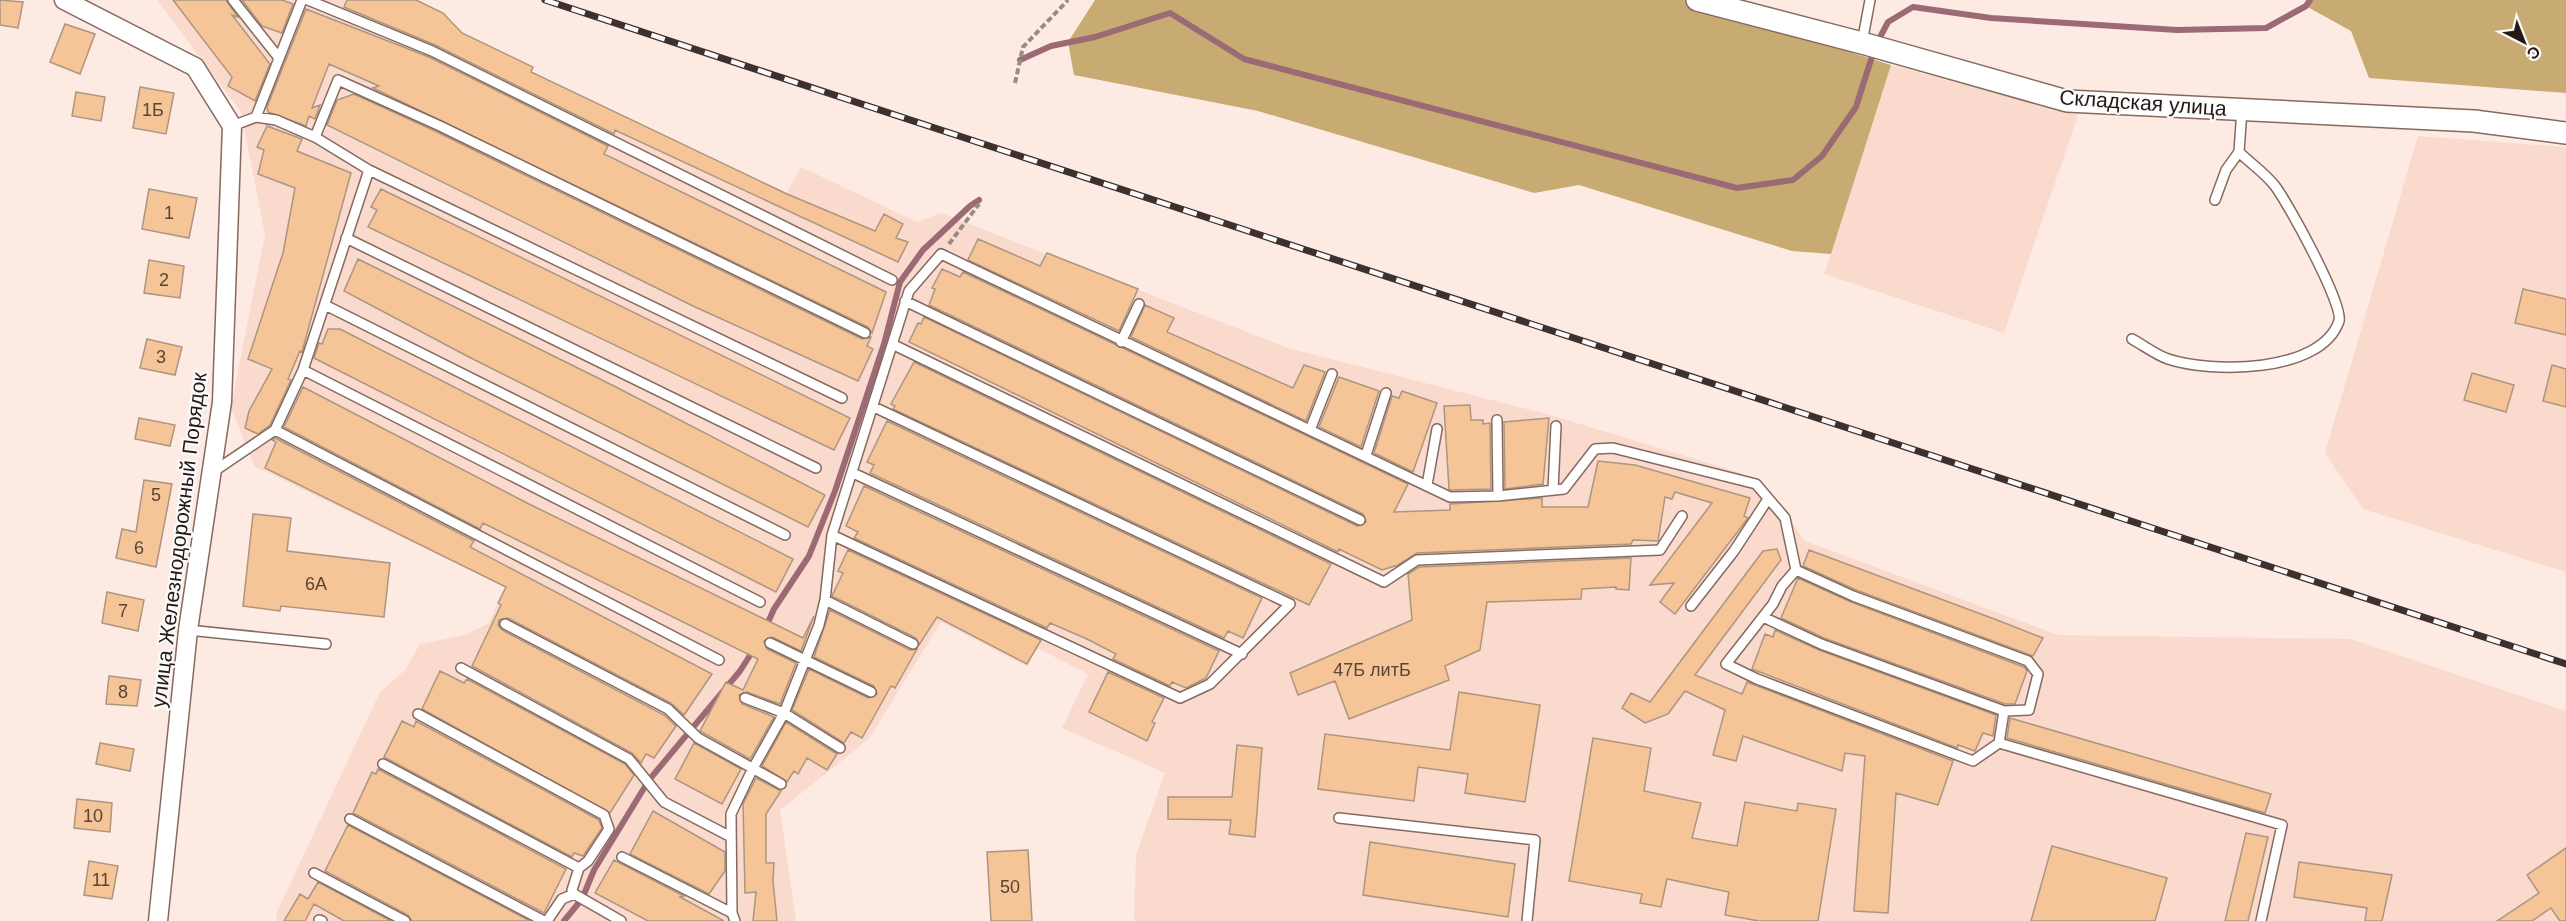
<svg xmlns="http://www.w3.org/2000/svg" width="2566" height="921" viewBox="0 0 2566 921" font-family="Helvetica,sans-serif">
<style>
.built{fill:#fadacd}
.forest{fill:#c8ab72}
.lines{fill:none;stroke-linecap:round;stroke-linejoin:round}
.stream{stroke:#9b6a74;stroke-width:6}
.building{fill:#f5c497;stroke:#ac9581;stroke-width:1.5}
.service-casing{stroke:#866a5f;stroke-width:12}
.minor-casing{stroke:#866a5f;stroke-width:21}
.tertiary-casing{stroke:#866a5f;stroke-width:24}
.path{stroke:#9b8b85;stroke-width:4;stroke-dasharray:6 3;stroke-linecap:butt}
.service{stroke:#fff;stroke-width:9}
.minor{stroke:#fff;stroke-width:18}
.tertiary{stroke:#fff;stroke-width:21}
.rail-casing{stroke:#3e312d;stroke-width:7}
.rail{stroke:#fbfbfb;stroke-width:4.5;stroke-dasharray:14;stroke-linecap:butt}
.labels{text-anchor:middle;stroke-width:4.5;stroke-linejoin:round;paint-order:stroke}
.number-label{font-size:18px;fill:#594436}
.street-label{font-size:21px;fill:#251915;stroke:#fbfbfb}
</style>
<rect width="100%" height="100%" fill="#fdeae2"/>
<path class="built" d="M157,0h259l26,12 20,21 71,34 -2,6 256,120 14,-26 116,55 24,-9 347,135 259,66 194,59 27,26 11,4 26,38 253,94 293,4 215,72v210h-1432l2,-66 29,-82 -103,-45 26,-54 -51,-26 -11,18 -85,-44 -72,117 -89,71 16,111h-519l-1,-7 104,-222 25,-22 15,-26 45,-9 24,-12 16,-36 -251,-121 -23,-59 34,-172 -24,-123z
M1891,65l187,50 -74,218 -180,-59z
M2418,136l148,11v425l-203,-63 -38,-56z"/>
<path class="forest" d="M1095,0h589l207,65 -60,189 -39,-3 -213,-66 -45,8 -276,-82 -184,-36 -6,-33z
M2310,0h256v93l-197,-15 -18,-47 -45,-25z"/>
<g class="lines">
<path class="stream" d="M1020,60l31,-14 44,-9 75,-24 74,46 493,129 56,-8 29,-24 34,-49 19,-60 13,-25 25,-15 78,11 186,12 89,-2 40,-22 4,-6
M766,627l8,-18 35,-53 26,-65 49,-147 16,-62 23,-32 47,-44 9,-6
M564,921l18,-22 12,-29 55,-90 91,-109 14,-22"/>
</g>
<path class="building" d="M0,0l23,2 -5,26 -18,-3z
M173,0h53l12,17 -6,-2 38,49 -15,37 -27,-15 4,-9z
M242,0h40l11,4 -11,29 -20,-7z
M347,0h69l27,13 19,20 71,34 -2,5 256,122 88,37 9,-17 19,10 -7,14 12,4 -10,20 -283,-132 -1,4 -179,-89 -91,-38z
M306,9l123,48 179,89 -4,8 282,138 -14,41 -4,-6 -495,-239 6,-2 -50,-22 -17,44 8,-3 -5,14 -6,-3 -3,10 -38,-14 -1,-5z
M65,24l30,10 -15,40 -30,-12z
M140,87l34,6 -8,41 -33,-6z
M76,92l29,5 -4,24 -29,-5z
M354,94l83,38 425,207 9,-2 -4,9 6,3 -15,32 -165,-75 -366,-181 10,-25z
M267,126l35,13 -5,12 54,22 -49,179 -2,-1 -12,28 3,1 -21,45 -12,9 -13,-6 4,-17 23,-42 -24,-10 35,-106 12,-65 -37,-14 6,-24 -7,-3z
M149,189l48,9 -8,40 -47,-9z
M381,189l469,229 -16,32 -466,-223 9,-17 -6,-3z
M978,239l62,27 7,-13 91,36 -19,42 -151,-71z
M358,259l254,126 213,110 -17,32 -341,-171 -123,-65z
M149,260l35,6 -4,32 -36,-5z
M942,269l18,8 3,-5 445,212 -14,28 56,-2v-6l92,-6v9h46l10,-46 37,4 115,33 -6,18 4,2 -73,96 -15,-12 14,-19 -24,2 62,-82 -37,-11 -3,7 -7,-2 -7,44 -25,-1 -2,4 -214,9 -19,12 -16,5 -43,-21 -1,3 -429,-210 9,-19 3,1 3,-7 433,209 9,-4 -3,-8 -434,-209 6,-16 -3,-1z
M2523,289l43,10v36l-51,-12z
M1145,305l29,13 -7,14 126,56 11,-23 21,7 -19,49 -175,-84z
M328,329h12l453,230 -17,33 -462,-234 5,-15 3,1z
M147,339l35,8 -7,28 -35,-7z
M914,362l417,202 -22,41 -416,-196 2,-3 -4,-2z
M2552,365l14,4v38l-23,-6z
M2472,373l42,12 -8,27 -42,-12z
M1339,377l40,14 -18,56 -42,-20z
M303,387l224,116 276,135 11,-22 -13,35 -29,-14 -8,4 3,8 29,14 -16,41 -33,-12 -8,3 3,9 32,13 -24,42 -50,-28 26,-49 17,8 15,-31 -275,-136 -3,6 -196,-102z
M1402,391l35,12 -24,69 -39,-19 18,-57 7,2z
M1470,405l1,15h12v4l7,-1 1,66 -40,1 -2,-1 -5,-83z
M139,418l36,7 -5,21 -35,-7z
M1549,418l-6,66 -38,5 -1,-67z
M887,421l375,177 -19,40 -15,-7 -4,7 -354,-165 4,-8 -7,-3z
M275,438l199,103 -4,6 242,127 -28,41 -13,-12 -163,-85 -9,2 -1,5 4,5 162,85 12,11 -22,32 -8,-4 -5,9 -9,-10 -160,-87 29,-61 -3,-2 8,-16 -241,-119 11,-26 -4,-2z
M144,480l28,4 -16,83 -40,-9 6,-29 14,3z
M864,486l355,165 -13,27 -20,10 -14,-6 -2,4 -57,-27 3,-5 -29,-15 -37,-16 -3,5 -193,-90 4,-6 -12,-6z
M253,514l38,4 -4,33 103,12 -6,54 -103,-11 -1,5 -37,-5z
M1777,549l4,11 -86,115 47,19 5,-12 206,79 -15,44 -42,-12 -8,120 -34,-2 11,-155 -20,-3 -3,18 -99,-35 -7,25 -23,-6 12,-45 -40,-19 -17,23 -23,9 -23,-15 9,-15 19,9 113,-151z
M848,550l193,90 -14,24 -90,-47 -18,28 -3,-7 -84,-42 11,-23 -5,-2z
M1809,550l188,70 46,18 -10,18 -177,-66 -53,-24z
M1631,558l-2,32 -13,-1v-2l-34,2 -1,10 -94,3 -7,48 -35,16 4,14 -100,39 -14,-38 -37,14 -8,-22 122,-53 -4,-46 11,-7z
M1798,578l53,24 173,65 3,4 -12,33h-10l-181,-66 -43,-20z
M107,592l37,8 -6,31 -36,-8z
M830,610l80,40 7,-1 -22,39 -4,-2 -29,52 -11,-6 -7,11 -52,-33 17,-41 59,29 9,-4 -3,-8 -60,-29z
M1775,630l44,20 177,65 -3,21 -10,-3 -8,18 -17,-6 -1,3 -205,-79 13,-35 8,3z
M440,671l24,12 3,-4 158,85 9,11 -24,38 -188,-104z
M1108,672l56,26 -12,24 3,1 -8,18 -58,-29z
M109,676l32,4 -4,26 -31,-2z
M1459,692l81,13 -15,97 -60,-9 3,-19 -50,-7 -4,34 -96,-12 7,-55 125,16z
M2010,718l261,76 -6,19 -258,-75z
M402,721l12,6 2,-6 183,99 3,8 -19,28 -9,-3 -2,4 -188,-100z
M786,722l51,32 -10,16 -20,-12 -9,16 -4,-3 -7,11 -25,-16z
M1593,738l58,10 -7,43 57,12 -9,35 45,8 8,-44 52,9 1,-8 38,6 -18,112h-59l-34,-6 4,-23 -62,-13 -6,28 -21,-4 2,-9 -73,-13z
M100,743l34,6 -4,22 -34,-7z
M694,743l47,26 -19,35 -47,-25z
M1237,745l25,3 -7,89 -26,-3 2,-14 -63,-1v-22h64z
M378,769l188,100 -22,44 -191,-100 19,-41 4,2z
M756,778l25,13 -15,23v49h8l-1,18 4,40h-24l3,-29 -11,1 -2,-89z
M77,799l35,4 -2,29 -36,-4z
M653,811l72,41v19l-16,23 -79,-40z
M348,825l182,96h-118l-4,-6 -83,-44z
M2246,833l22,4 -20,84h-23z
M1370,842l145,22 -7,53 -145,-22z
M2052,846l115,32 -12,43h-124z
M2566,848v73h-6l-9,-13 -19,13h-35l42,-28 -12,-18z
M1028,850l4,71h-41l-4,-69z
M614,860l70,36 -4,1 44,24h-76l-53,-28z
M89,861l29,5 -6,33 -28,-4z
M2299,862l93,13 -10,46h-17l2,-13 -73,-11z
M318,882l73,39h-47l-30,-17 -9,17h-21l16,-27 8,5z"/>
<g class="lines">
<defs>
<path id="service" d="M233,0l46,58
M308,0l124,51 460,229
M1862,43l8,-43
M256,117l20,3 39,17
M232,126l24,-9 46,-117
M369,170l473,228
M2215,200l11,-30 13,-18 3,-43
M346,238l470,230
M905,301l455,219
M325,305l460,230
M2132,339c11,6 24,16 36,20 42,14 153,15 171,-38 5,-16 -51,-118 -64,-135 -10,-13 -25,-23 -36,-34
M1121,342l18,-38
M894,345l490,237 33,-22 243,-10 22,-34
M303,370l457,232
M1497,420l1,76
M275,430l444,230
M1310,430l22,-56
M1366,455l20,-62
M213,472l62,-42 28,-60 66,-200 -54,-33 23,-57 102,46 425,207
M853,473l389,181
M1427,485l10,-56
M1553,490l3,-64
M832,535l348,163 30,-14 80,-80 -416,-197
M1796,570l-14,16 -9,18 -47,60 31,15 216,82 26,-18
M825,600l88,44
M1691,606l43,-55 34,-52
M1763,617l58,27 183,67
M505,624l163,85 30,29 83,46
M188,630l138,14
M770,643l101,49
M461,668l168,91 35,43 67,35
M745,698l39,15 56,35
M418,714l186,101 5,14 -21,32 -9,7
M383,764l196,104 -7,22 2,4 47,27
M1339,818l196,22 -8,81
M350,819l194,102
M622,857l110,56
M314,873l91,48
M319,920l3,1
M547,921l15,-22 12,-5
M735,921l-3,-8 -1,-99 21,-44 32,-57 35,-88 6,-25 7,-65 77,-244 32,-37 509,243 48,-1 66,-7 31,-40 18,-1 143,36 29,34 11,52 57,26 175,65 10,13 -9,36 -25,1 -5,32 283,82 -21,96"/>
<path id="minor" d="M64,0l131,67 37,59 -10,276 -34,228 -30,291"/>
<path id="tertiary" d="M1697,0l165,43 205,58 407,20 92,12"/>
</defs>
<use href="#service" class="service-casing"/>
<use href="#minor" class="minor-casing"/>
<use href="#tertiary" class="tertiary-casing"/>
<path class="path" d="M1015,83l8,-36 45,-47
M949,244l30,-40"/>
<use href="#service" class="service"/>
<use href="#minor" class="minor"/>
<use href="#tertiary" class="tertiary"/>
<defs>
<path id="rail" d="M545,0l2021,664"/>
</defs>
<use href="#rail" class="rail-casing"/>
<use href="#rail" class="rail"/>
</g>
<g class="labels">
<g class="number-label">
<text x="153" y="116">1Б</text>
<text x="169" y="219">1</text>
<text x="164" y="286">2</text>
<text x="161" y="363">3</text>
<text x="156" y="501">5</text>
<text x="139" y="554">6</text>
<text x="316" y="590">6А</text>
<text x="123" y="617">7</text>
<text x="1372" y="676">47Б литБ</text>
<text x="123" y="698">8</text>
<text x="93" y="822">10</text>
<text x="101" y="886">11</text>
<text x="1010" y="893">50</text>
</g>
<g class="street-label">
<text transform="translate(2143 103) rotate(4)" y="7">Складская улица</text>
<text transform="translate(179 540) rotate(-83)" y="7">улица Железнодорожный Порядок</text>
</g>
</g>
<g transform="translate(2524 42) rotate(138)" stroke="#fbfbfb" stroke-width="4.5" paint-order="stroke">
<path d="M0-4.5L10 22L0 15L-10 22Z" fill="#251915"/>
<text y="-9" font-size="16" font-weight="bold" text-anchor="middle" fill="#251915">С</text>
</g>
</svg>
